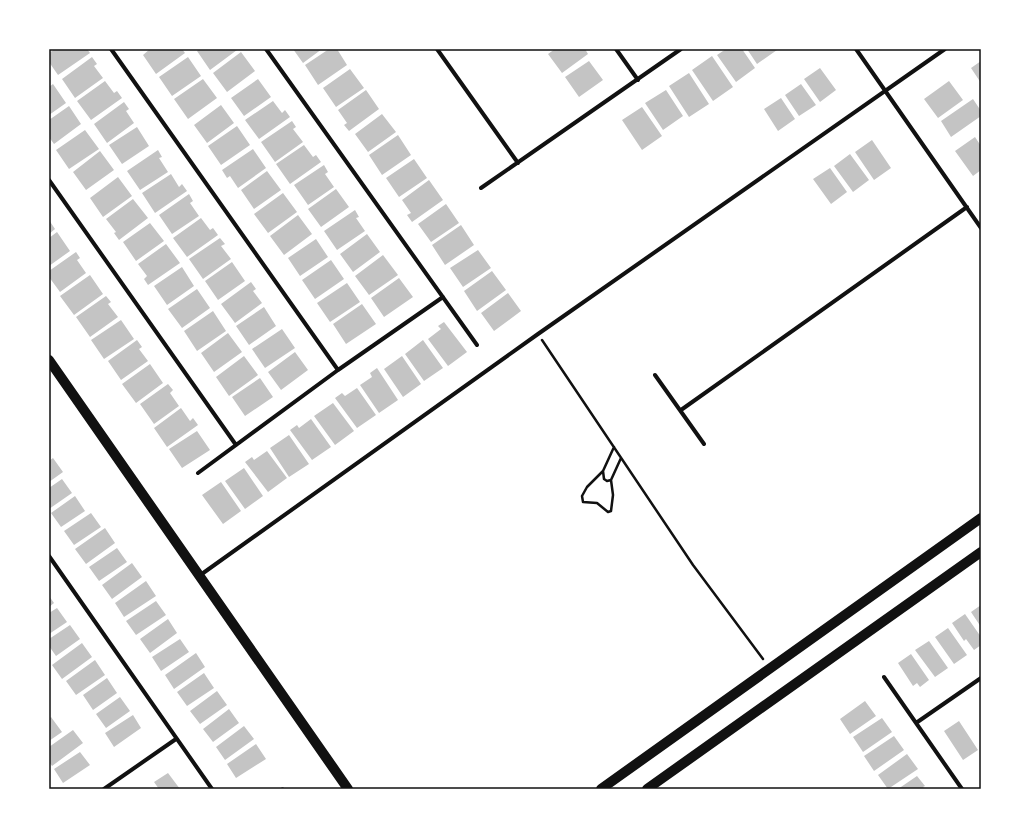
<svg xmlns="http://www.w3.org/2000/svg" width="1030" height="838" viewBox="0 0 1030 838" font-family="'Roboto Condensed',sans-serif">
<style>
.building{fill:#c4c4c4}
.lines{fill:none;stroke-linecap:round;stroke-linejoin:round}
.path{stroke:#111;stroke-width:2.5}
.service{stroke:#111;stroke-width:3}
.minor{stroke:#111;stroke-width:4}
.primary{stroke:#111;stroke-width:10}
.neatline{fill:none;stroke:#111;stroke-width:1.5}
</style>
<rect width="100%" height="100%" fill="#fff"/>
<path class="building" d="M55,49h32l3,4 -32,22 -9,-13v-9z
M150,49h32l3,4 -29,21 -13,-19z
M199,49h38v1l-27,20 -13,-19z
M293,49h29l-19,14z
M329,49h8l10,16 -29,20 -13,-20z
M555,49h30l3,5 -26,19 -14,-19z
M726,49h16l13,19 -19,14 -19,-27z
M747,49h30v1l-20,14z
M241,52l14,19 -28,21 -14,-19z
M712,56l21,31 -20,14 -21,-31z
M92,57l5,7 -3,2 9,12 -28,20 -13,-19z
M188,57l13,19 -29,20 -13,-19z
M589,61l14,19 -24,17 -14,-20z
M981,61v22l-10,-15z
M820,68l16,22 -16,12 -16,-23z
M350,69l14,19 -28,19 -13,-19z
M689,73l20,31 -20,13 -20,-31z
M203,79l14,19 -29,21 -14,-20z
M258,79l13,18 -27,19 -13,-18z
M105,81l9,12 3,-2 5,7 -31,22 -14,-19z
M949,81l14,19 -25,18 -14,-19z
M53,84l13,19 -17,12v-28z
M801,84l15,21 -17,11 -14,-21z
M366,90l13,19 -30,22 -5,-6 3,-2 -9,-13z
M666,90l17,26 -20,14 -18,-27z
M781,98l14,21 -17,12 -14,-22z
M973,99l8,12v5l-30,21 -10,-16z
M273,101l9,12 3,-3 5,7 -31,22 -14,-19z
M124,102l5,7 -3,2 8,12 -27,20 -13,-19z
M221,105l13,18 -27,20 -13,-18z
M69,106l12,18 -27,20 -5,-7v-17z
M642,107l20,29 -20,14 -20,-30z
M382,114l14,18 -28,20 -13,-18z
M292,121l4,6 -3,2 10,13 -28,20 -14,-20z
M237,126l13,19 -29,20 -13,-19z
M137,127l12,19 -27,18 -13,-19z
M85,130l14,19 -30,20 -13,-19z
M398,135l13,20 -29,20 -13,-20z
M975,137l6,9v24l-8,6 -18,-25z
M872,140l19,28 -17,12 -19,-28z
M304,145l9,12 3,-2 5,7 -31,22 -14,-20z
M253,149l13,19 -28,20 -8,-12 -3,2 -5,-8z
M158,150l4,7 -3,1 9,14 -28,18 -13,-19z
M100,151l14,19 -28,20 -13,-18z
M850,154l19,26 -16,12 -19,-26z
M414,159l13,19 -28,19 -13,-19z
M324,165l4,7 -3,2 9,13 -26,18 -14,-20z
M830,168l17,24 -16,12 -18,-25z
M267,171l14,19 -27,19 -13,-19z
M171,174l8,13 3,-3 5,7 -32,22 -13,-20z
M118,177l14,19 -29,21 -13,-19z
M429,180l14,20 -31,22 -5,-7 4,-2 -9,-13z
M336,189l13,18 -28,20 -13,-18z
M283,193l14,19 -29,21 -14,-19z
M189,194l4,7 -3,2 9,13 -27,18 -13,-19z
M133,199l15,19 -29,22 -5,-7 2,-1 -10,-13z
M446,204l13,19 -28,19 -13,-18z
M355,210l4,7 -3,1 9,13 -28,19 -13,-19z
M298,215l14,19 -28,21 -14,-19z
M201,218l9,12 3,-2 5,7 -31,22 -14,-19z
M49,220l6,9 -6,5z
M150,223l14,18 -28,20 -13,-19z
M461,225l13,20 -29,20 -13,-20z
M57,232l13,19 -21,15v-28z
M367,234l13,18 -27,20 -13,-18z
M220,238l5,6 -4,2 10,13 -28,20 -14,-20z
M316,239l12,18 -28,19 -12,-18z
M166,244l14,19 -32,22 -4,-6 3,-3 -9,-12z
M478,250l13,18 -28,19 -13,-19z
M76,252l4,6 -3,2 9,13 -26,19 -11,-15v-6z
M383,255l15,20 -29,20 -14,-19z
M331,260l13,19 -29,20 -13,-19z
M232,262l13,19 -27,19 -13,-19z
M182,267l12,19 -27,19 -13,-19z
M492,271l14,19 -29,21 -13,-20z
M90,275l13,19 -29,21 -14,-19z
M399,278l14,19 -29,20 -13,-19z
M251,282l5,7 -3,2 9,12 -27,20 -14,-19z
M347,283l13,19 -30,20 -13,-19z
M197,289l13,19 -28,20 -14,-19z
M508,293l13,18 -27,20 -13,-18z
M106,296l5,6 -3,2 10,13 -28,20 -14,-20z
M362,304l14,20 -30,20 -13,-20z
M264,307l12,19 -27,19 -13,-19z
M213,311l13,20 -29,20 -13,-20z
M121,320l13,19 -30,20 -13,-19z
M444,322l23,30 -19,14 -20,-27 13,-10 -3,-3z
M282,329l13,19 -30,20 -13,-19z
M228,333l14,19 -28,20 -13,-19z
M137,340l5,7 -3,2 9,12 -27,19 -13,-19z
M423,340l20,28 -19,13 -19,-27z
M295,352l13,18 -27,20 -13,-18z
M244,356l14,19 -29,21 -13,-19z
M402,356l19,28 -18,13 -19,-28z
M150,364l13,19 -27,20 -14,-19z
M377,368l21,32 -19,13 -19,-28 12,-8 -2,-4z
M260,378l13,19 -28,19 -13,-19z
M168,384l5,6 -3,3 9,13 -25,18 -14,-20z
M357,388l19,27 -19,13 -22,-30 7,-5 3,3z
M333,403l21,28 -19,14 -21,-29z
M181,408l9,13 3,-3 5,7 -31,22 -13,-19z
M311,419l20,28 -19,13 -22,-30 7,-5 2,3z
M197,431l13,19 -28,18 -13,-19z
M289,435l20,29 -20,13 -19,-29z
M267,451l20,27 -19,14 -23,-30 7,-5 2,3z
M53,458l10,14 -14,10v-21z
M244,468l19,28 -18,13 -20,-28z
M62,479l10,14 -23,16v-21z
M221,482l20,29 -18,13 -21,-29z
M75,496l10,15 -24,16 -10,-14z
M91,513l10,14 -27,18 -10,-14z
M105,528l10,15 -29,21 -11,-15z
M117,548l10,14 -28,19 -10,-14z
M132,563l10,14 -30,22 -10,-14z
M146,581l10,15 -32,21 -9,-14z
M49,596l5,7 -5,4z
M156,601l10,14 -30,20 -10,-14z
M981,605v22l-10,-15z
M57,608l10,14 -18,12v-21z
M965,614l16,23v8l-7,5 -8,-11 -2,2 -12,-18z
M168,619l9,14 -27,20 -10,-14z
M70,625l10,14 -24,17 -7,-10v-7z
M948,628l19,27 -13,9 -19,-27z
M180,639l9,13 -28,19 -9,-14z
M929,641l19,27 -13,9 -20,-27z
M82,643l10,14 -30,22 -10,-14z
M196,653l9,14 -31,22 -9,-14z
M911,654l18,26 -9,7 -3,-4 -4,3 -15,-23z
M95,660l10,15 -29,20 -10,-14z
M204,673l10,15 -27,18 -10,-14z
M107,678l10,15 -24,17 -10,-15z
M217,691l10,14 -27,19 -10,-13z
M120,697l10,14 -24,17 -10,-14z
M865,701l11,15 -26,18 -10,-15z
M229,709l10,14 -26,19 -10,-13z
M133,715l8,13 -27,19 -9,-14z
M51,717l11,15 -13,9v-22z
M882,718l10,14 -29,20 -10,-15z
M959,721l19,29 -15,10 -19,-29z
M244,726l10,13 -29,21 -9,-13z
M73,730l10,13 -31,23 -3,-4v-15z
M894,736l10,14 -30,21 -10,-15z
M256,744l10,15 -30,19 -9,-14z
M80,752l10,13 -27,18 -9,-14z
M907,754l11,15 -30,20 -10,-14z
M168,773l12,16h-21l-5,-7z
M917,776l8,10 -2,1 2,2h-27z"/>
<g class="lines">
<path class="path" d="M542,340l151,225 70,94
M614,447l-11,24 1,8 3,2 4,-1 10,-22
M603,471l-16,16 -5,9 1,6 14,1 11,9 3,-1 2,-16 -2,-15"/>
<path class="service" d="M282,789h1"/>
<path class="minor" d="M111,49l227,321
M266,49l211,296
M437,49l81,114
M616,49l22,31
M856,49l125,179
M49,180l187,265
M481,188l200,-139
M655,375l49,69
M681,410l286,-203
M198,473l140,-103 105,-73
M49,556l163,233
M199,576l339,-242 407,-285
M884,677l78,112
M916,723l65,-45
M104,789l72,-50"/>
<path class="primary" d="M49,360l299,429
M601,789l380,-271
M647,789l334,-237"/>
</g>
<rect width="1030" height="838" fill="none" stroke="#ffffff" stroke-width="100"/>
<rect x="50" y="50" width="930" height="738" class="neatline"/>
</svg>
